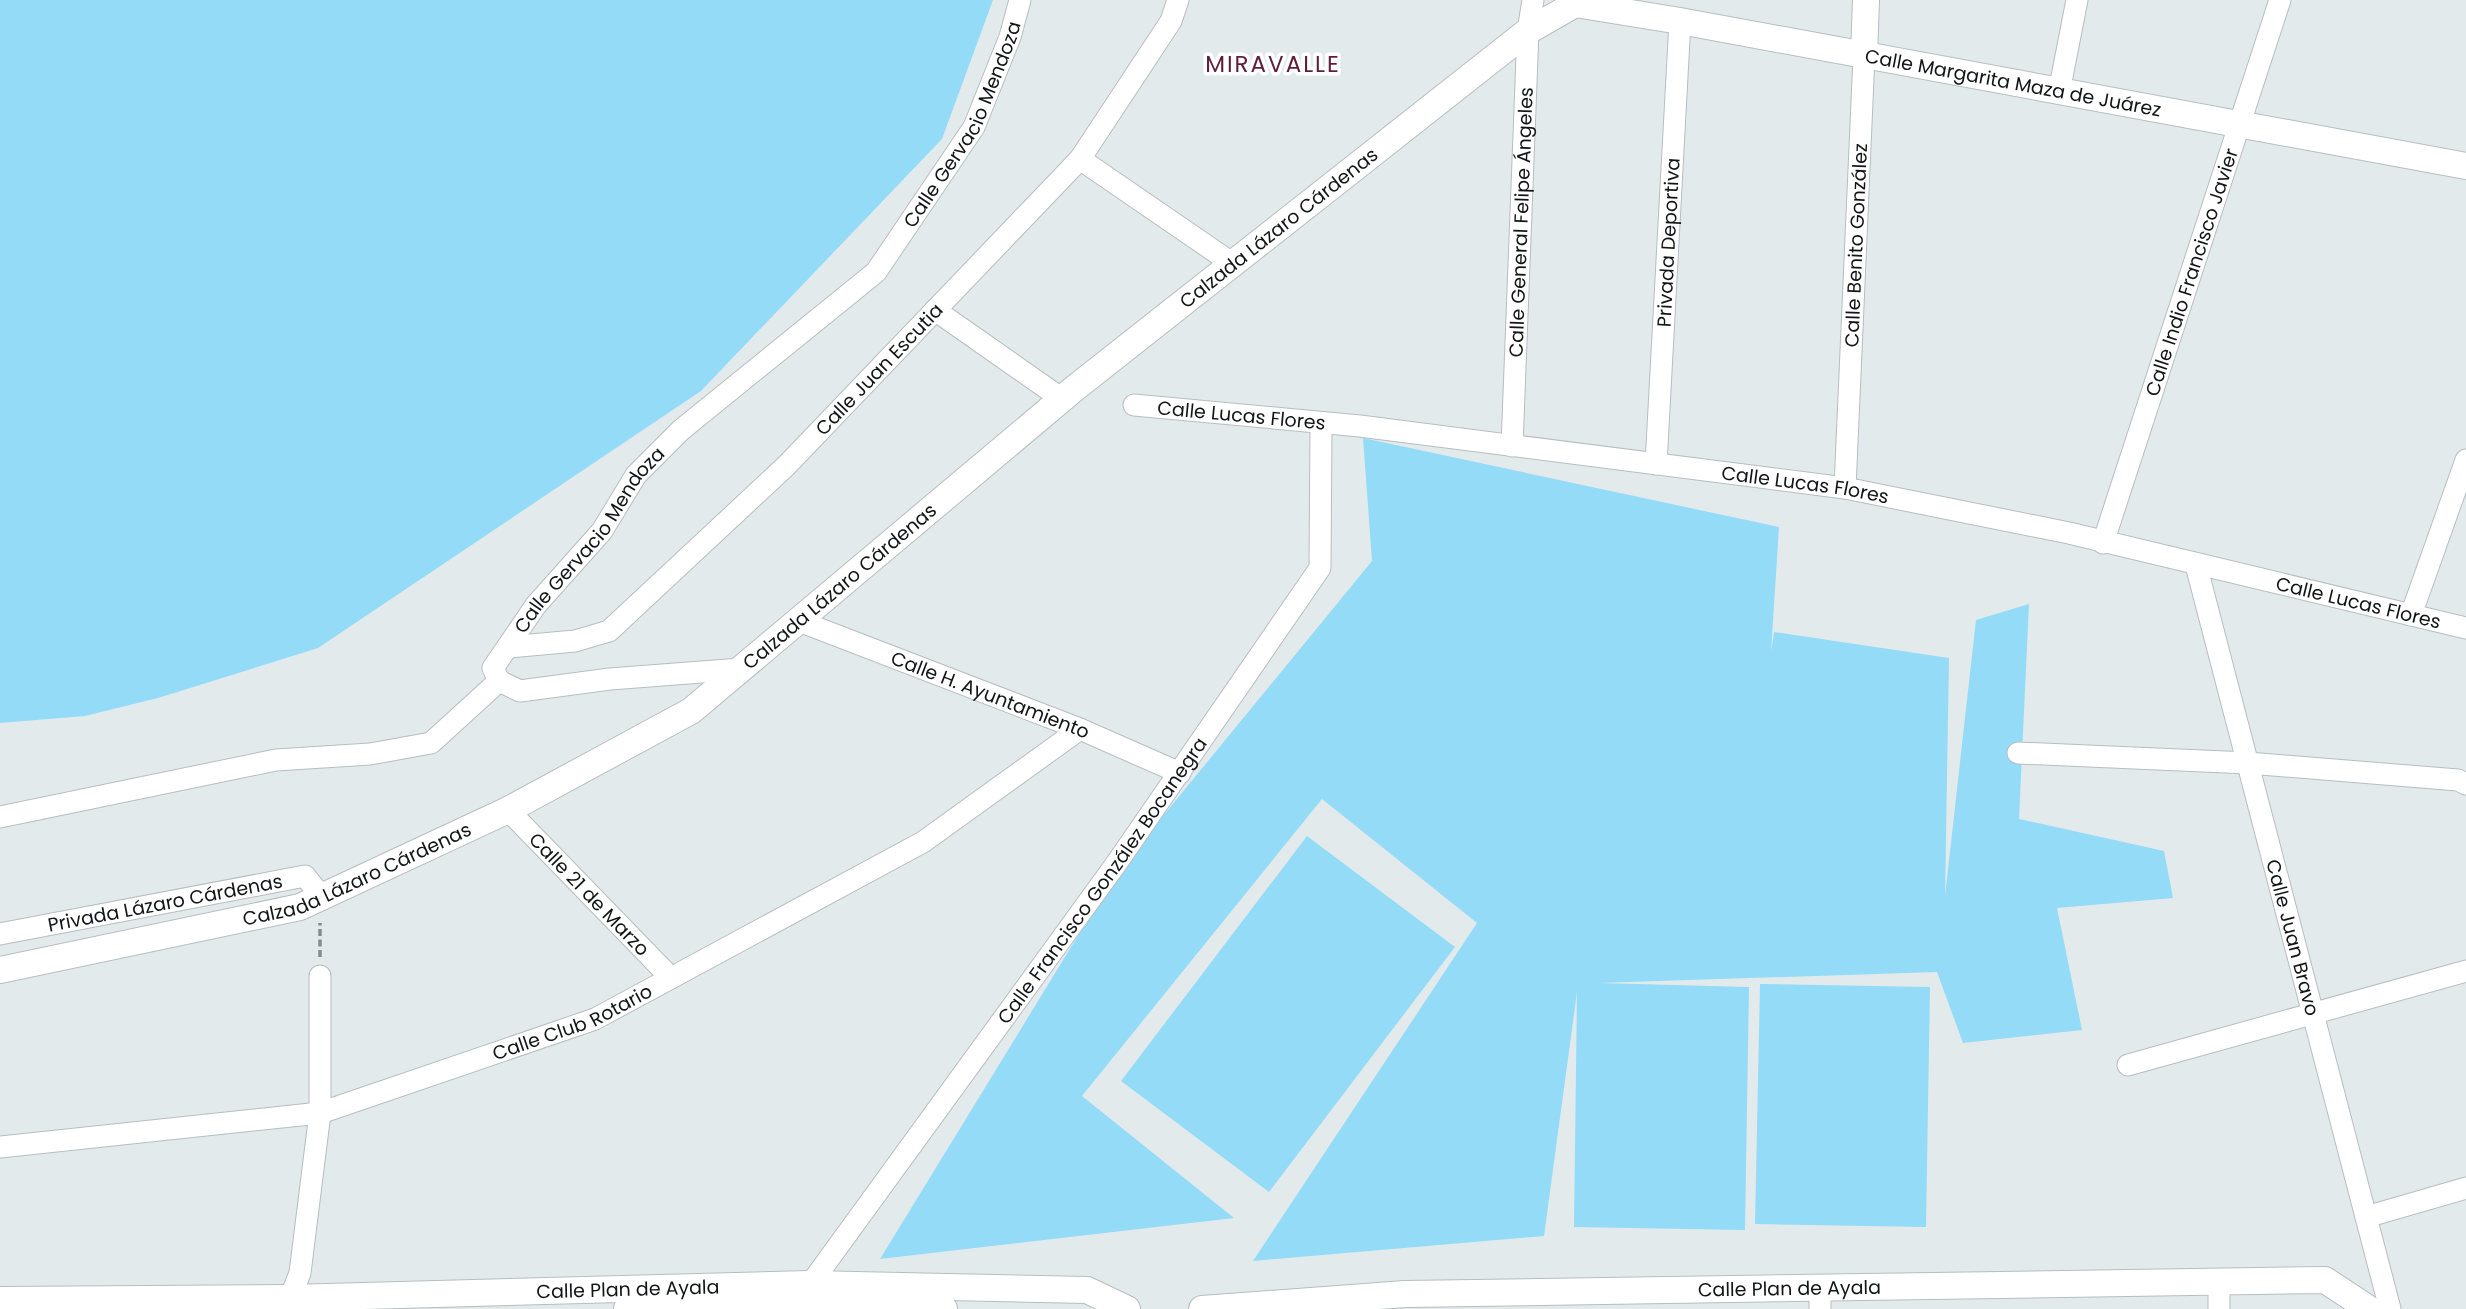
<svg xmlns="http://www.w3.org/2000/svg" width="2466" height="1309" viewBox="0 0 2466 1309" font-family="Poppins,sans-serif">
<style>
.green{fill:#94dbf8}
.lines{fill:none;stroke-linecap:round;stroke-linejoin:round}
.minor-casing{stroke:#b7bdc0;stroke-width:23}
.tertiary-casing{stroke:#b7bdc0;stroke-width:28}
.path{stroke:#868a8c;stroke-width:3.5;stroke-dasharray:7 3.5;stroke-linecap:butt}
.minor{stroke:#fff;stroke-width:21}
.tertiary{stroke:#fff;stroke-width:26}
.labels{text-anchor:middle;stroke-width:7;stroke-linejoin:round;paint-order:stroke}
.street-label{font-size:19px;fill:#121415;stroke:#fff}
.quarter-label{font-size:23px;letter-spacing:2px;fill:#5f1d39;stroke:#fff}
</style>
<rect width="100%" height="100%" fill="#e3eaec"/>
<path class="green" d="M0,0h993l-51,139 -241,252 -383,257 -160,50 -73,18 -85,7z
M1363,438l416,89 -8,125 3,-20 175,26 -4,238 31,-276 53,-16 -10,215 145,32 9,47 -116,10 25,122 -119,13 -26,-71 -339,11 151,4 -4,243 -171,-3 3,-235 -33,244 -291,25 224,-338 -155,-124 -240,297 152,122 -354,41 237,-387 255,-311z
M1307,836l148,111 -186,245 -148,-111z
M1760,984l170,3 -4,240 -171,-3z"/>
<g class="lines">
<defs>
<g id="minor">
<path d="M2059,92l18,-92"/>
<path d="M1080,159l153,105"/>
<path d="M935,310l127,89"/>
<path id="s1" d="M1134,405l226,21 485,62 224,45 397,95"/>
<path id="s2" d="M1512,446l16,-415 5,-31"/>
<path id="s3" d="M1656,464l24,-443"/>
<path id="s4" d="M1845,488l19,-432"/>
<path id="s5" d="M2103,543l177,-543"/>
<path id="s6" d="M2196,565l194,744"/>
<path d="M2411,615l55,-155"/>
<path id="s7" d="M799,621l281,108 100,44"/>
<path id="s8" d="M509,647l66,-6 34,-10 178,-166 293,-306 91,-138 7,-21"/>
<path d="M499,681l21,10 90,-12 131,-10"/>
<path d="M2018,753l230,10 210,17 8,4"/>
<path id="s9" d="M508,810l163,168"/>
<path id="s10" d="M0,817l276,-57 94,-6 61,-11 68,-62 -6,-13 43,-63 66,-74 34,-56 45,-45 195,-158 98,-145 36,-90 10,-37"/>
<path id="s11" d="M0,934l305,-58 16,20"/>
<path d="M2128,1065l338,-94"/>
<path id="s12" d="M0,1147l320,-34 275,-94 328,-177 157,-113"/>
<path d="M2366,1217l100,-29"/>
<path id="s13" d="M804,1293l312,-429 204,-296 1,-143"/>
<path d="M286,1309l14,-36 20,-160v-137"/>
<path d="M1820,1309v-21"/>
<path d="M2219,1309v-27"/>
</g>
<g id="tertiary">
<path d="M1864,56l2,-56"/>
<path id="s14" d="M0,970l300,-63 208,-97 183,-99 384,-323 453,-357 47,-27 105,17 786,145"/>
<path id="s15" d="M0,1300l289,-2 520,-14 278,6 40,19"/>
<path d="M627,1309l169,-4 148,4"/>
<path id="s16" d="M1202,1309l203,-15 920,-14 44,29"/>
</g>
</defs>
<use href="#minor" class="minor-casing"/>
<use href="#tertiary" class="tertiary-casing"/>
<path class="path" d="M320,957v-34"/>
<use href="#minor" class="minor"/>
<use href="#tertiary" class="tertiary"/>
</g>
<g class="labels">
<g class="street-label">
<text dy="7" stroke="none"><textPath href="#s14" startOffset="2322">Calle Margarita Maza de Juárez</textPath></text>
<text dy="7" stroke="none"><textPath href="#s10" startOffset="1272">Calle Gervacio Mendoza</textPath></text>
<text dy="7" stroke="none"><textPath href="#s2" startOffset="224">Calle General Felipe Ángeles</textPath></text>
<text dy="7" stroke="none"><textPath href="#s14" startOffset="1505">Calzada Lázaro Cárdenas</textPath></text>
<text dy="7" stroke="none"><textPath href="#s3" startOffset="222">Privada Deportiva</textPath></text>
<text dy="7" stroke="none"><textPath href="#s4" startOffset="243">Calle Benito González</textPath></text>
<text dy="7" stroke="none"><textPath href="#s5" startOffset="285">Calle Indio Francisco Javier</textPath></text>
<text dy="7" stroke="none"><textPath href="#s8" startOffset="478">Calle Juan Escutia</textPath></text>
<text dy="7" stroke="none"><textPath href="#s1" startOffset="108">Calle Lucas Flores</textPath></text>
<text dy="7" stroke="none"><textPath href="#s1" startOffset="676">Calle Lucas Flores</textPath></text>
<text dy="7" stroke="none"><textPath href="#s10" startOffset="705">Calle Gervacio Mendoza</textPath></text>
<text dy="7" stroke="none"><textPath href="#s14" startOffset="938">Calzada Lázaro Cárdenas</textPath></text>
<text dy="7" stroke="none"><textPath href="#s1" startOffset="1242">Calle Lucas Flores</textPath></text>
<text dy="7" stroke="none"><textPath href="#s7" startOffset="205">Calle H. Ayuntamiento</textPath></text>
<text dy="7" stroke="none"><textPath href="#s14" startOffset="371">Calzada Lázaro Cárdenas</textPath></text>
<text dy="7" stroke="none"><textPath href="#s13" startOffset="509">Calle Francisco González Bocanegra</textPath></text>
<text dy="7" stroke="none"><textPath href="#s9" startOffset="117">Calle 21 de Marzo</textPath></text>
<text dy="7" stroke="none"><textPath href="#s11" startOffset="168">Privada Lázaro Cárdenas</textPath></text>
<text dy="7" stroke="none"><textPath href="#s6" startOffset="385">Calle Juan Bravo</textPath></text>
<text dy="7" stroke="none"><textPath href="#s12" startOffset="590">Calle Club Rotario</textPath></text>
<text dy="7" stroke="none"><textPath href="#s16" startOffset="588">Calle Plan de Ayala</textPath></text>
<text dy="7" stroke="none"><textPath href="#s15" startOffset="628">Calle Plan de Ayala</textPath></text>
</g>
<g class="quarter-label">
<text x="1273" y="72">MIRAVALLE</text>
</g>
</g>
</svg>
